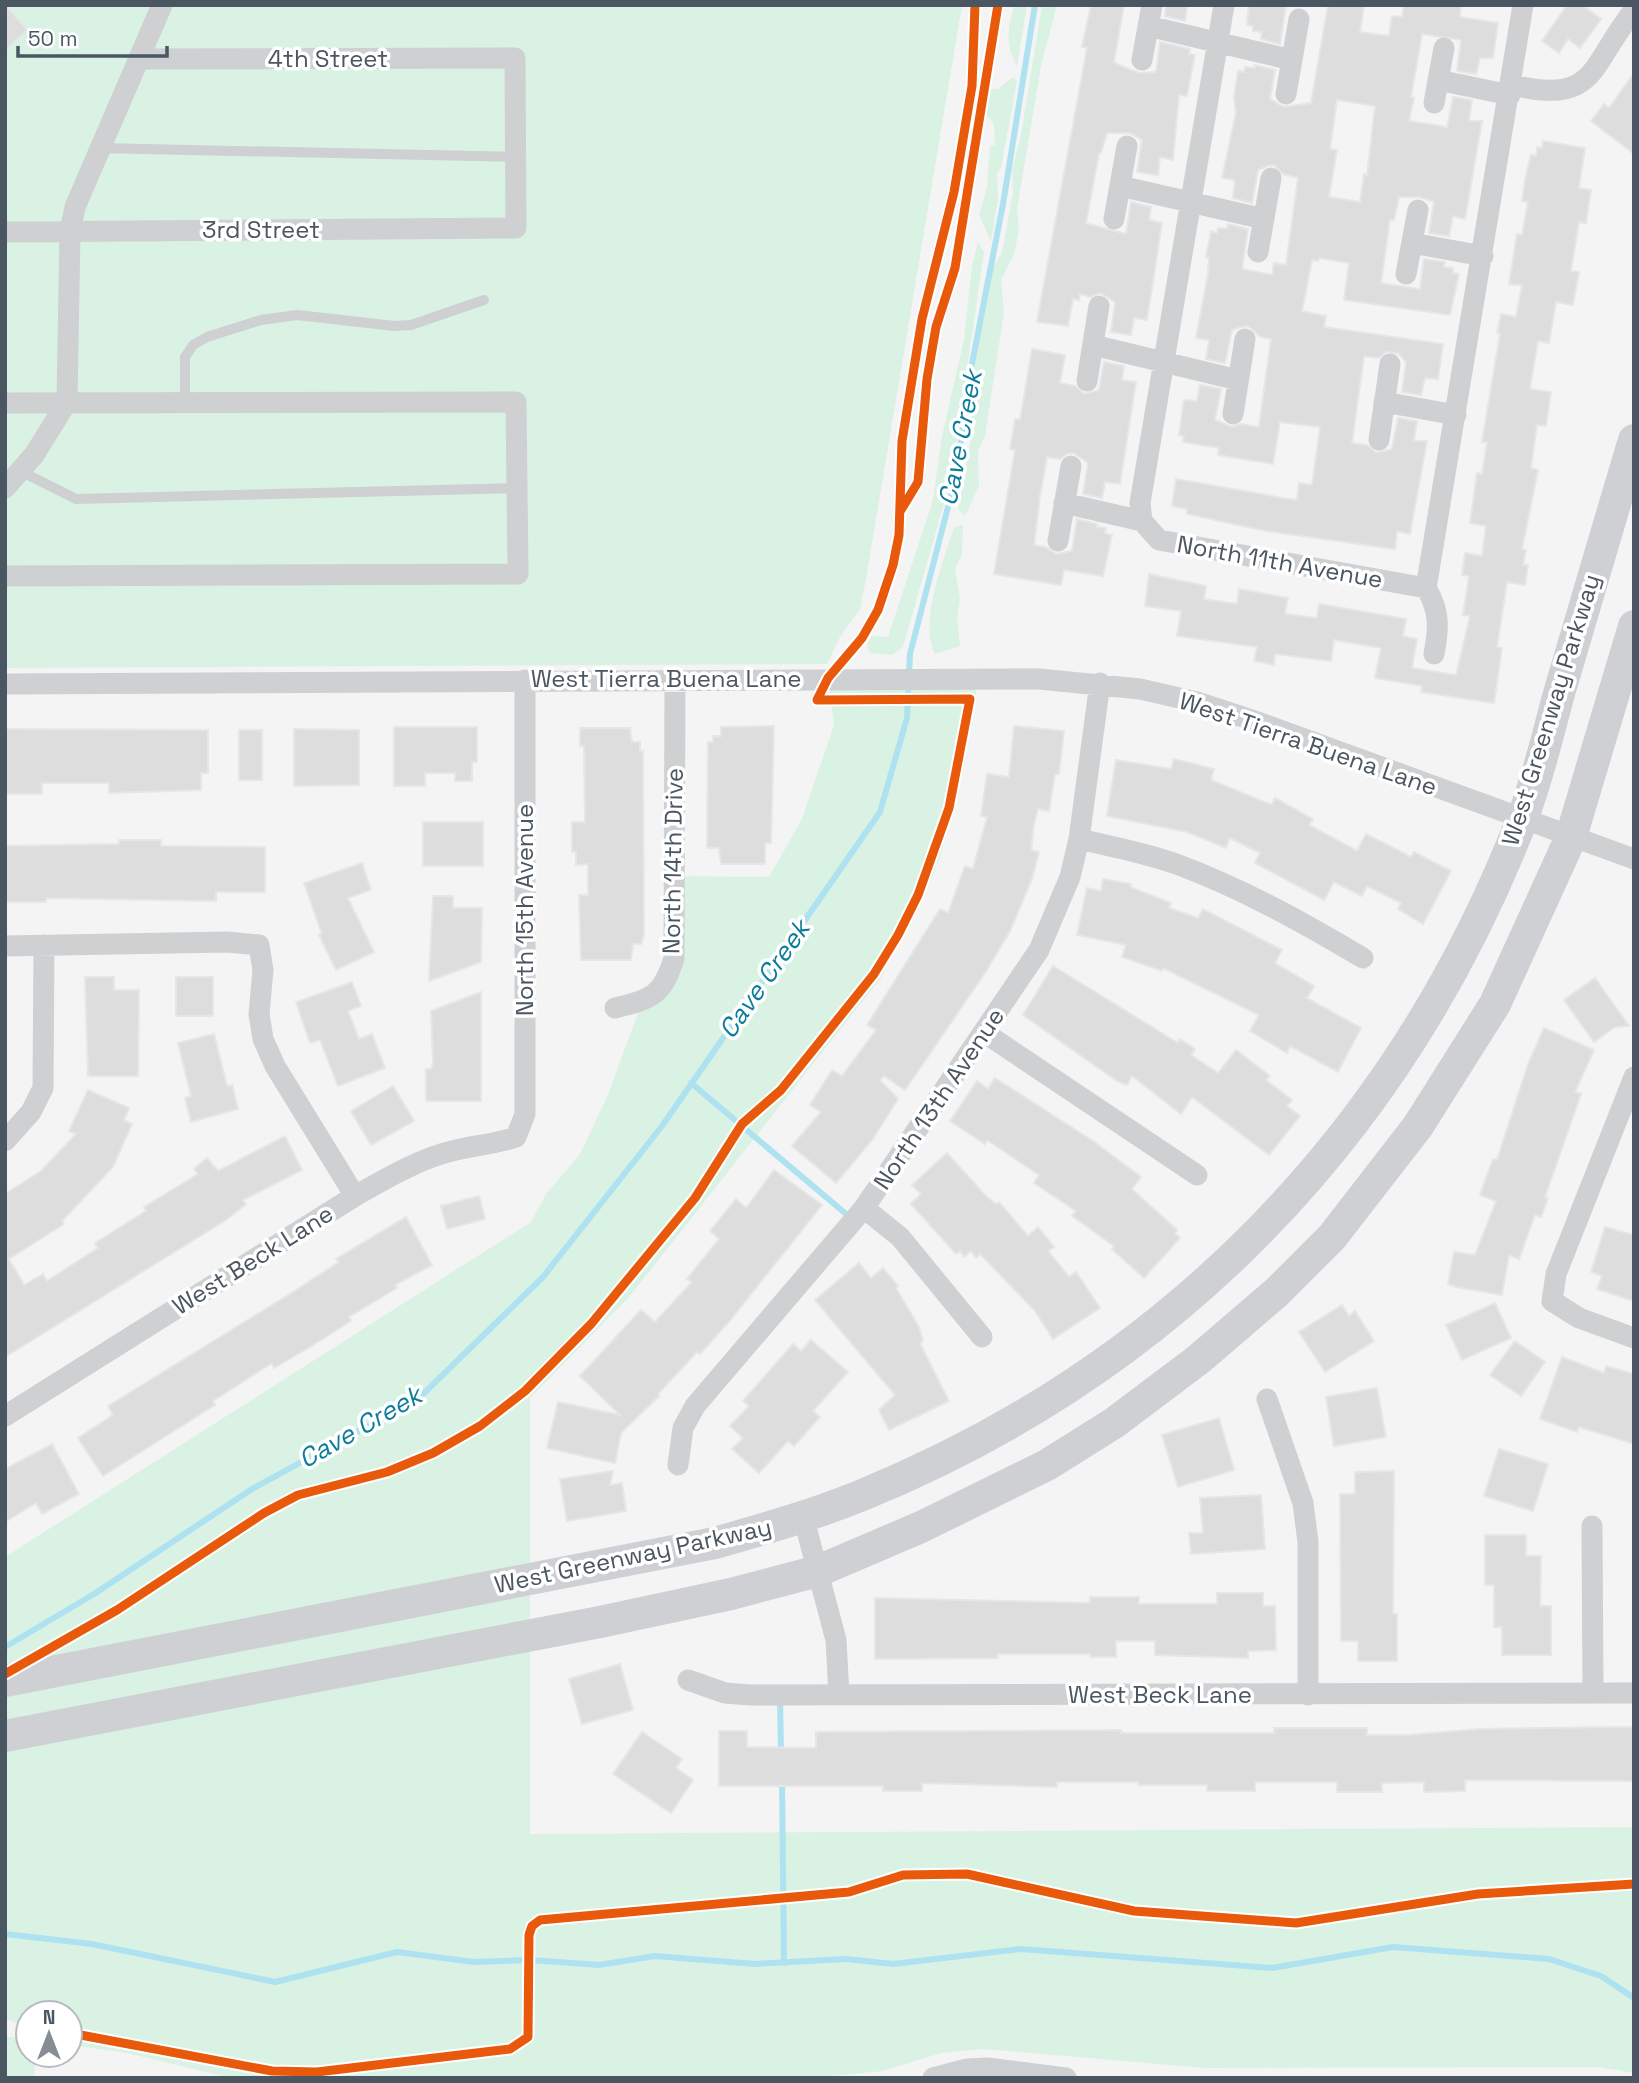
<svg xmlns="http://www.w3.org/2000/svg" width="1639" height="2083" viewBox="0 0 1639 2083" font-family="'Space Grotesk',sans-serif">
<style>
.grass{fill:#d9f2e3}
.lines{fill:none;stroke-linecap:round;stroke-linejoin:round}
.stream{stroke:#aee2f0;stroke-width:6}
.building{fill:#ddddde;stroke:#e5e6e7;stroke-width:2;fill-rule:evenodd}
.service{stroke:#ced0d2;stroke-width:10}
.minor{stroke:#ced0d2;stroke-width:21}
.secondary{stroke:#ced0d4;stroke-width:32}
.cycleway-casing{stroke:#fff;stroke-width:13}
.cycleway{stroke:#e8590c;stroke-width:9}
.labels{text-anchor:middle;stroke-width:7;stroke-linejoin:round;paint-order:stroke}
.street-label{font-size:24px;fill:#4a5661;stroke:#fff}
.water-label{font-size:26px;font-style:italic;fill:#0c7c9b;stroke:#fff}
</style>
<rect width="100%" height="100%" fill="#f4f4f4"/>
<path class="grass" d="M5,5h957l-96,574 -6,30 -20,28 -13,27 -822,4z
M1015,5h12l-10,61c-11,-20 -11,-39 -2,-61z
M1042,5h15l-16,61 -24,143 2,21 -5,24 -13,26 3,32 -19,124 -7,15 1,35 -14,30 -7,-7 14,-76 -6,-14 19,-140 17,-26 11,-61 -1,-23 8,-28z
M1013,77l4,4 -16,87 -4,5 1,26 -7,42 -12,-26 8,-28 3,-41 5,-1 -1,-21 -9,-10 6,-25h7z
M978,242l6,10 -33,227 -48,168 -11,8 -22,-2 -3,-9 5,-8 16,1 45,-137 9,-64 22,-96 8,-74z
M963,525l-1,30 -7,14 5,30 -3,19 3,28 -25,8c-17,-31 9,-94 19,-127z
M828,678l150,1 -14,89 -23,86 -16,41 -45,84 -250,317 -100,102v436l1104,-7v246l-35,-6 -394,1 -222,-19 -42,4 -58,18 -62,6 -590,1 -104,-25 -57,-8v-32h-42v15l-23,-9v-462l526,-335 15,-28 34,-40 27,-57 35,-95 24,-18 10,-108 93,1 33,-58 32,-94z
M5,2037h20l3,4v14h6l1,23h-30z"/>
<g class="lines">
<path class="stream" d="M691,1083l161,136
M5,1647l89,-53 158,-105 167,-91 124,-121 119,-151 218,-314 27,-94 3,-64 46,-178 14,-102 33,-170 32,-199
M780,1697l1,56
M782,1778l2,185
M5,1934l87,10 183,38 122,-30 77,10 56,-2 69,5 56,-9 100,8 91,-5 47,5 128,-15 251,19 121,-21 156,12 52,17 33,22"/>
</g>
<path class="building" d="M5,5l23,25 -23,20z
M1091,5h33l-10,57 5,3 20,8 17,-1 4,-30 30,7 -1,5 6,1 -8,41 -8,-1 -6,65 -13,-3 -2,18 -21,-3 5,-32 -12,-7h-23l-6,20h-2l-13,70 40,11 5,-32 20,5 -2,13 13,3 -15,97 -13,-2 -3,17 -20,-3 4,-30 -15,-9 -10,4 -10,-3 -1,6 -6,-1 -5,27 -31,-4 50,-274 -5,-1z
M1166,5h21l-2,16 -20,-5z
M1249,5h37l-6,39 -19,-5 1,-7 -9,-1v-5l-6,-1z
M1328,5h36l-4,27 29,4 3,-20 10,1 2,-12h57l-1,12 38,6 -5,35h-13l-4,16 -19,-3 4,-31 -39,-6 -11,63 3,1 -5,23 38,6 6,-30 19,3 -3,21h13l-17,98 -12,-3 -4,20 -20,-3 5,-31 -14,-5h-21l-5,23h-4l-9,63 39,6 4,-30 21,3 -1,5 9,1v5l6,1 -9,41 -106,-15 5,-37 -30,-5 -1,3 -6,-1 -10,51 24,5 -2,11 119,17 -5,35 -13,-1 -4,17 -19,-3 4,-30 -8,-9 -12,-1 -7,6 -15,-2 -12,87 15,2 9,8 16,-4 6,-31 19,3 -3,20h13l-17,93 -13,-3 -2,18 -129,-18 -79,-17v-5l-15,-3 4,-27 118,21 3,-1 2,-16 13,2 8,-58 -40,-5 -7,42 -55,-9 1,-7 -36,-6 1,-6 -5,-1 5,-35 13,1 3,-16 21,4 -6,31 17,7 9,-3 18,3 12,-88 -10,-2 -13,-11 -7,1 -9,3 -7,33 -19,-4 3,-19 -13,-2 12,-64 1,-16 -3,-1 5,-26 6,2 1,-5 9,1 1,-5 20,5 -6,40 30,6 2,-12 12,2 12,-87 -15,-4 -9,-9 -7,1 -9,4 -6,33 -19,-5 2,-18 -13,-2 14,-65 -2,-16 4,-26 6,1 1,-5 10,1v-3l20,5 -5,29 14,8 27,-4zM1337,100l38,6 -8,69 -3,-1 -4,28 -31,-5 8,-47 -7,-1z
M1567,5h15l19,14 -21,29 -12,-9 -9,14 -17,-12z
M1634,73v81l-43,-33 13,-17 5,4z
M1543,141l42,7 -6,40 12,2 -5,33 -7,-1 -8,49 8,1 -6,33 -17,-3 -7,41 -11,-2 -8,48 21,3 -5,34 -9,-1 -6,43 7,2 -16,79 4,1 -3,15h5l-3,20 -18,-3 -10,65 5,1 -8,55 -73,-11 1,-6 -47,-8 6,-30 -47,-8 -3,21 -56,-7 -1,11 -20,-4 3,-14 -80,-11 4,-25 -36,-5 4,-32 57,12 -2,13 33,5 2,-15 49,9 -3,16 32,4 2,-14 87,15 -3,17 14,3 -5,29 44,7 14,-59 -7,-1 6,-39 -7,-1 3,-22 17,3 4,-30 -16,-3 7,-50 5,1 5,-32h-5l18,-108 -3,-1 4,-19 15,3 6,-32 -13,-1 8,-50 5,1 6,-33 -6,-1 3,-21 6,-25 5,1 1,-9 5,1z
M1032,349l33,6 -5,28 15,3 9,8 15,-4 5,-28 20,4 -2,14 14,2 -16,102 -15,-2 -3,16 -19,-4 5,-31 -14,-10 -7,1 -7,5 -13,-2 -7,39 -6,49 12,2 10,7 16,-3 5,-32 20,5v3l9,1 -1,5 7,2 -9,41 -39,-6 -3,15 -67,-11 21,-124 -5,-1 5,-30 5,1z
M774,726l-3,117h-6v21h-44l-2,-16h-12l1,-106h5v-6h8v-9z
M1014,726l50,5 -5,43h-4l-6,37 -11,-2 -4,15 -3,26 8,2 -7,27 -22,52 -23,39 -82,120 -21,-14 -4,4 18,19 -25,40 -37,44 -44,-37 29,-34 -11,-7 22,-35 10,6 34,-46 -9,-5 73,-116 8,4 17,-47 8,3 14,-52 -6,-1 6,-42 22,3z
M394,727h83v35h-5v19h-17v-8h-30v13h-31z
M580,728h50l2,14h8v9h3l1,184 -3,9h-8l-2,16h-50l-2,-65h9v-31l-12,1v-13h-4v-30h13l-1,-76h-4z
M5,729l203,1v43h-7v17l-92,3v-10h-67v11h-37z
M294,729l65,1v55l-65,1z
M239,730h23v50h-23z
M1174,759l40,10 -3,11 61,25 3,-7 38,21 -4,6 48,26 9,-17 45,23 3,-5 37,19 -28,53 -25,-15 3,-6 -34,-17 -5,10 -28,-14 -10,18 -69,-37 5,-10 -30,-15 -4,10 -39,-16 -80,-16 9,-56 55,9z
M423,822h60v44h-60z
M119,840h42v6l104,1v45h-49v9l-170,-3v4h-40v-56l113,-2z
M362,863l9,27 -23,8 26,54 -38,18 -17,-35 3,-1 -18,-51z
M1103,879l28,5 -1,3 41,16 -2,5 29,10 5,-9 79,41 -7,13 39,23 -7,12 54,30 -23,44 -48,-26 -3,7 -37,-22 9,-16 -96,-47 -1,3 -40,-14 4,-12 -49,-10 10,-47 14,3z
M433,896h20v12h29l-1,54 -52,19z
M1053,966l125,77 2,-4 15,10 -4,6 27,18 18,-23 34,26 -4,4 26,20 -5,6 13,10 -31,39 -77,-58 -11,17 -49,-38 -5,9 -10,-4 -94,-66z
M85,977h29v13h25l-1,86h-50z
M176,977h37v39h-37z
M1595,978l34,48 -14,1 -21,15 -30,-42z
M352,982l9,24 -13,5 11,28 13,-5 13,34 -47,18 -18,-46 -10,3 -14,-41z
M481,992v109h-55v-32h5l2,-6 -2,-52z
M1544,1028l50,22 -19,42 6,2 -36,103 3,1 -7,19 -6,-2 -16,44 -10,-4 -7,40 -46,-8 -8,-3 6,-32 21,3 21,-54 -16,-6 13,-36 4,1 31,-96z
M214,1034l13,52 5,-1 6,24 -47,13 -6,-24 6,-2 -13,-53z
M995,1078l98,63 48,36 -9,12 45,41 -2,3 5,5 -36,40 -32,-29 2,-3 -42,-30 4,-5 -42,-28 5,-8 -52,-35 -2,4 -35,-23 27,-40 11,8z
M393,1086l21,35 -43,24 -20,-34z
M88,1090l41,18 -5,12 8,4 -19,43 -51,54 2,3 -55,35 15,26 19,-11 4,7 51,-33 -3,-5 51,-32 -2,-4 54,-33 -4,-5 13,-11 11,13 67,-35 17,34 -59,30 3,4 -20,16 -221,137v-163l36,-23 35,-37 -7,-3z
M947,1153l38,42 11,9 3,-2 29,34 10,-9 16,20 -6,4 21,26 7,-5 24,36 -47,31 -18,-28 -55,-57 -4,4 -5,-7 -7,6 -4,-6 -4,3 -45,-50 10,-10 -9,-9z
M774,1170l48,35 -94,118 -28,31 -3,-2 -39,42 1,2 -38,37 -6,30 -68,-15 11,-46 62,13 -40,-39 61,-66 14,12 37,-40 -5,-3 32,-40 -9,-8 26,-32 10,9z
M479,1196l6,23 -38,10 -6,-23z
M406,1217l26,48 -37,20 2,3 -48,29 2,4 -41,26 -36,21 -2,-5 -59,38 2,4 -112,71 -25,-38 35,-23 -5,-9 182,-112 49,-32 -3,-3z
M1605,1227l29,8v66l-37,-12 5,-13 -11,-4z
M859,1263l12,15 12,-10 15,18 -2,2 23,39 4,14 -3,2 29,58 -60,29 -10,-20 16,-15 -80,-95z
M1495,1303l16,35 -49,22 -16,-35z
M1342,1305l7,11 6,-5 19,30 -49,31 -26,-40z
M811,1340l37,32 -35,39 7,6 -26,29 -6,-5 -29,32 -27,-24 11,-11 -13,-12 19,-20 -6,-5 50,-57 8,7z
M1515,1341l30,21 -24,34 -31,-21z
M1562,1357l42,16 2,-7 28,8v70l-55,-17 -2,5 -37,-13z
M1377,1388l9,49 -52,9 -8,-49z
M1219,1418l15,52 -56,17 -16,-52z
M52,1444l27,50 -37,20 -6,-11 -31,19v-53z
M1499,1449l49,15 -15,47 -49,-15z
M613,1471l-3,14 12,-2 4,28 -59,10 -7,-42z
M1394,1471l-1,143h4v47h-39v-20h-17l-1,-147h15v-22z
M1261,1495l4,54 -74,5 -2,-21h14l-3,-35z
M1485,1535h41v21h15l-1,50h11v49h-49v-28h-8v-42h-9z
M1217,1593h46v13h12l1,44 -28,1v7l-93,-3v-14h-39v16h-26v-3h-92v4l-123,1v-61l215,5v-6h49v7h78z
M620,1664l13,46 -51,14 -13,-45z
M1616,1727h18v54l-169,-1v11l-41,1v-10l-42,1v9h-45v-10h-82v9h-48v-6h-69v-3h-81v5l-135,-4v8h-39v-5h-164v-55h28v16l69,1v-16l305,-2v3h153v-5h93v7h43l69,-6z
M642,1732l40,27 -6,9 17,12 -22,33 -58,-39z"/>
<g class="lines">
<path class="service" d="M99,148l417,9
M185,401v-44l8,-12 14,-8 54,-17 36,-5 98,11 16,-1 73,-25
M20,471l56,28 441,-11"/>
<path class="minor" d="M1148,26l144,34
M1142,60l10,-55
M1438,80l72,15
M1512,85c86,20 77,-19 122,-75
M1286,94l13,-75
M1434,103l10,-55
M1120,186l144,33
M1114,219l13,-73
M5,232l511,-4 -1,-170 -374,1
M1412,243l71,13
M1258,252l13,-74
M1406,274l12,-64
M1093,345l145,35
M1087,381l12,-75
M1384,402l72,13
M5,403l511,-1 2,172 -513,2
M1233,414l12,-75
M1379,440l11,-76
M5,488l29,-33 33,-53 3,-170 5,-25 87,-202
M1064,503l78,18 17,19 267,48
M1142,521l-2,-18 84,-498
M1058,541l13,-75
M1434,654c5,-26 6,-43 -8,-66l97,-583
M5,684l1034,-5 101,10 57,13 58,19 379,138
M1079,839c34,8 68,14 100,26 64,24 125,58 184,93
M5,946l222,-4 32,3 4,25 -4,44 4,25 12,27 80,130
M615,1008c37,-9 48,-13 59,-50l1,-278
M985,1033l212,142
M1634,1077l-78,197 -4,27 27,17 55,20
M5,1141l26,-29 12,-24 1,-143
M864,1208l36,29 82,100
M1267,1399l36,104 5,39v153
M5,1416l350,-220c32,-18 65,-38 101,-46 21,-5 39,-6 60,-13l9,-23v-434
M678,1465l5,-37 12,-22 169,-198 175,-258 31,-73 9,-38 21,-156
M803,1516l33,124 3,55
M1592,1526l1,167
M688,1680l37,13 25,2 884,-2
M933,2078l34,-9 20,-1 79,10"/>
<path class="secondary" d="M5,1681l710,-138c49,-14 98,-28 145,-47 312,-127 539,-362 661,-674 17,-43 27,-89 39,-132 25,-84 49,-167 74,-250
M5,1736l595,-114 131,-28 87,-23 103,-44 126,-62 67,-42 85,-64 78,-67 55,-55 86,-111 77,-122 76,-167 63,-211"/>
<defs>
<path id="cycleway" d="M901,510l17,-28 9,-103 9,-52 19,-59 43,-263
M5,1674l112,-64 147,-97 34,-18 89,-23 46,-19 47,-27 45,-35 66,-67 104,-126 47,-74 39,-34 93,-116 24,-39 20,-40 31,-87 21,-109 -153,1 11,-22 34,-40 16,-28 15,-45 6,-30 3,-94 20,-122 32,-127 18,-106 3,-81
M70,2033l202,38 45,1 193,-23 18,-12 1,-102 3,-9 8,-6 309,-28 54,-17 64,-1 167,37 162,12 182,-29 156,-10"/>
</defs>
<use href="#cycleway" class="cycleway-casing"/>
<use href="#cycleway" class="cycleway"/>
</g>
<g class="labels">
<g class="street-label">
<text x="328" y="67">4th Street</text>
<text x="261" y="238">3rd Street</text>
<text transform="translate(1280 562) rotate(10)" y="8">North 11th Avenue</text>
<text x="666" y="687">West Tierra Buena Lane</text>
<text transform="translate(1551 710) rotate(-73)" y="8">West Greenway Parkway</text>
<text transform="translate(1308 744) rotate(19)" y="8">West Tierra Buena Lane</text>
<text transform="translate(673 861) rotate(-89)" y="8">North 14th Drive</text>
<text transform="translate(525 910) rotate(-90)" y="8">North 15th Avenue</text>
<text transform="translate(939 1099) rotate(-56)" y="8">North 13th Avenue</text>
<text transform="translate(253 1260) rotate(-32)" y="8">West Beck Lane</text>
<text transform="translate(633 1556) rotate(-12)" y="8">West Greenway Parkway</text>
<text x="1160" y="1703">West Beck Lane</text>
</g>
<g class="water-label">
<text transform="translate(960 438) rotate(-79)" y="9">Cave Creek</text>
<text transform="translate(764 979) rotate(-55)" y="9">Cave Creek</text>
<text transform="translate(360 1427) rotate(-30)" y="9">Cave Creek</text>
</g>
</g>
<rect width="1639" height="2083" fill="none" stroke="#4a5661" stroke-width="14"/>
<g transform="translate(49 2034)"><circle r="33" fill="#ffffff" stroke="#b7bbc0" stroke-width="2"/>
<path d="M0-5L12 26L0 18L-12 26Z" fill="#868d94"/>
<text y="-10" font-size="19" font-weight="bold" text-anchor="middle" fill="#4a5661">N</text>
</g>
<path d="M18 46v10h149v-10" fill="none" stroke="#4a5661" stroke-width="3.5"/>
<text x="28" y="46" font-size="21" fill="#4a5661" stroke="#ffffff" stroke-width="5" paint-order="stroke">50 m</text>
</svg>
